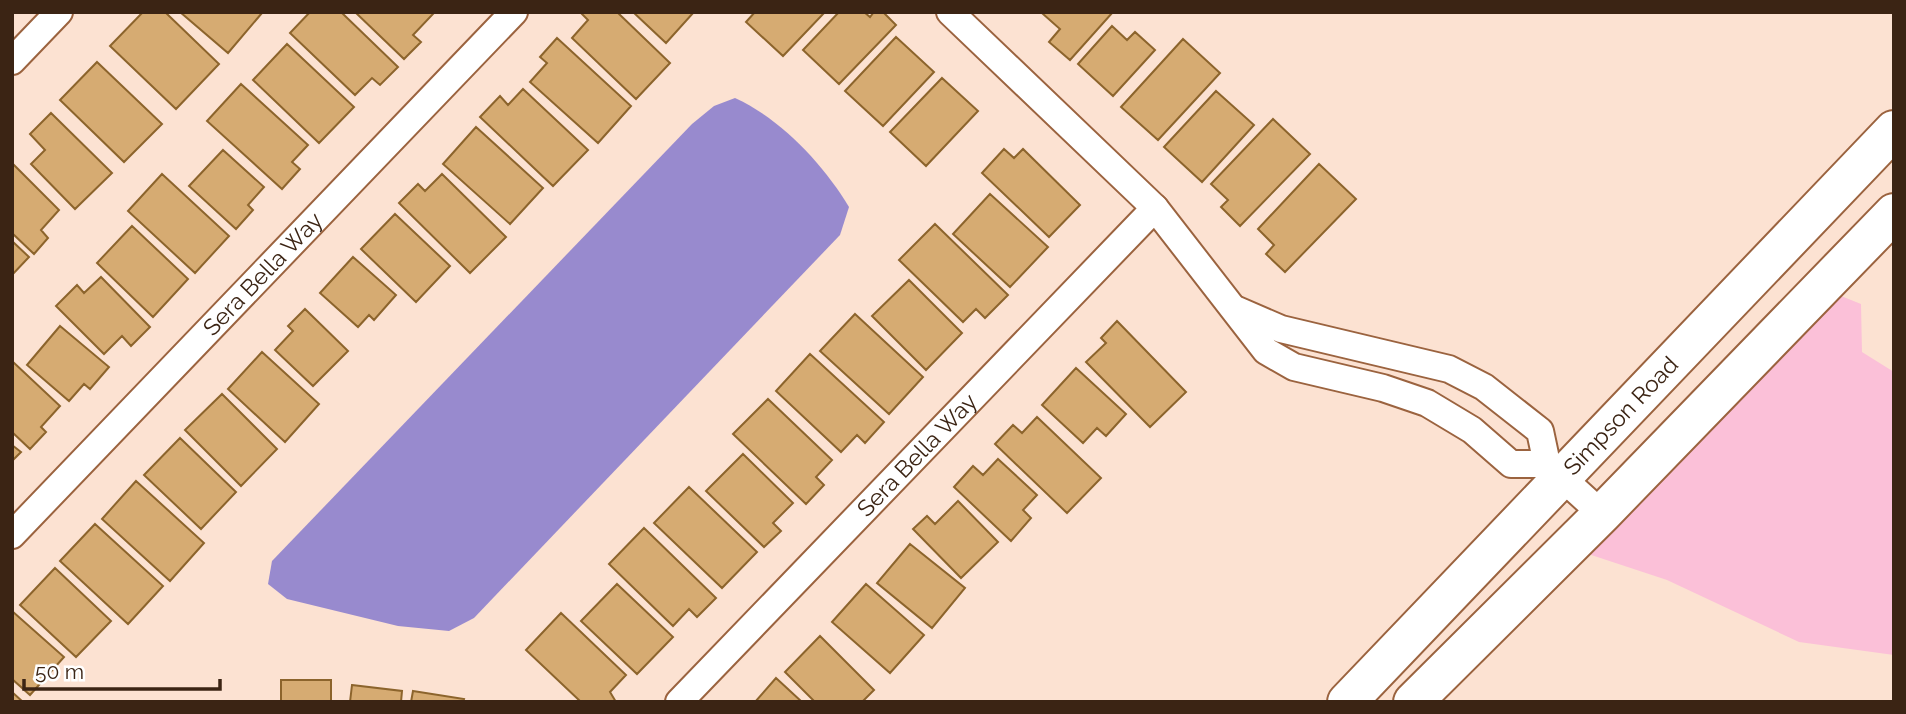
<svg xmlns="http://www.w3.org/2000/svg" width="1906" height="714" viewBox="0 0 1906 714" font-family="Raleway,sans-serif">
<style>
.green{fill:#fbc0d8}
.water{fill:#988ace}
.building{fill:#d6ab72;stroke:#8c642c;stroke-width:2}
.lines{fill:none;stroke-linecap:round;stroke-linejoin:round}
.street-casing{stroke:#9b633f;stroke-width:30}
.secondary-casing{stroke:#9b633f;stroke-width:42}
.street{stroke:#fff;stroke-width:26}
.secondary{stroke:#fff;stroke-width:38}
.labels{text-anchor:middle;stroke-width:5;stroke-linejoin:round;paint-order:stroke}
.street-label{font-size:23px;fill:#3b2414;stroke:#fff}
</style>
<rect width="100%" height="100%" fill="#fce2d2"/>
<path class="green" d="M1831,292l30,12 1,48 32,20v283l-95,-13 -132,-62 -106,-35z"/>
<path class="water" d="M735,98c46,21 88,66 114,109l-9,28 -366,383 -25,13 -51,-5 -111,-27 -19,-15 4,-23 420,-437 22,-18z"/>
<path class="building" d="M143,12h22l54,52 -43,45 -66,-63z
M180,12h81l1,1 -34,40z
M310,12h31l57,55 -18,18 -8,-7 -17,17 -65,-62z
M355,12h75l3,2 -20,21 8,7 -17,17z
M617,12l53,51 -34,36 -64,-61 16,-18 -8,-8z
M633,12h61l-28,31z
M755,12h70l-42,44 -37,-34z
M839,12h25l6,5 4,-5h9l13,13 -57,59 -36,-34z
M1045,12h68l-43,48 -21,-18 11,-13 -17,-15z
M1112,26l15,14 8,-8 20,18 -42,46 -35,-32z
M896,37l38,35 -51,54 -38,-35z
M557,38l74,68 -33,37 -68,-61 17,-19 -7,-6z
M1183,39l37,34 -62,67 -37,-33z
M287,44l67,63 -35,36 -66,-63z
M97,62l65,62 -38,38 -64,-62z
M942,78l36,33 -52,55 -36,-34z
M241,84l67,61 -16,17 8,7 -18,20 -75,-68z
M523,89l65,61 -35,36 -73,-69 20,-21 8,9z
M1216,91l38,34 -52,57 -38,-35z
M51,113l61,60 -37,36 -44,-45 14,-14 -15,-16z
M1273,119l37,35 -70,72 -19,-19 7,-7 -17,-16z
M476,127l67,61 -33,36 -67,-60z
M1004,149l10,9 9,-9 57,56 -31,32 -67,-64z
M223,150l41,37 -16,18 5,5 -17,19 -47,-43z
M12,163l47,47 -18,20 7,8 -14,16 -22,-21z
M1319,164l37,35 -71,73 -19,-18 8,-9 -16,-16z
M162,174l67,62 -34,37 -67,-62z
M442,174l64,63 -36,36 -71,-70 19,-19 7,7z
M990,194l58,53 -38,40 -57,-53z
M395,214l55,52 -34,36 -55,-53z
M935,224l73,71 -23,23 -9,-9 -13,13 -64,-62z
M132,226l56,53 -35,38 -56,-54z
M12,241l17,16 -17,18z
M353,257l43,38 -22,25 -5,-5 -11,12 -38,-34z
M101,277l49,50 -19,19 -9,-10 -18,18 -48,-48 21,-21 7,8z
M909,280l53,53 -36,37 -54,-54z
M305,309l43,42 -35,35 -38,-36 18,-19 -5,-5z
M855,314l68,63 -34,37 -69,-63z
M1117,321l69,71 -36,35 -64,-65 20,-19 -5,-5z
M60,326l49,41 -19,22 -6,-5 -15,17 -42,-36z
M262,352l57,52 -34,38 -57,-53z
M810,354l74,68 -19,21 -8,-8 -16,17 -65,-61z
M12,361l48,45 -19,21 5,5 -16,17 -18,-17z
M1076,368l50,46 -20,22 -9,-8 -14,15 -41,-38z
M222,394l55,55 -36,37 -56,-56z
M768,399l64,61 -16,17 8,8 -18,19 -73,-70z
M1037,417l64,61 -34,35 -72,-69 18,-19 9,8z
M180,438l56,54 -35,37 -57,-54z
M12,445l9,7 -9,9z
M743,454l50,49 -20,20 8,8 -17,16 -58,-56z
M998,459l39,36 -14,15 8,8 -20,23 -57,-54 19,-21 10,9z
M136,481l68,62 -34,38 -68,-62z
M689,487l68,65 -35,36 -68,-65z
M958,501l40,41 -37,36 -48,-49 14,-13 8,8z
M95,524l68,62 -35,38 -68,-63z
M644,528l72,70 -19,19 -8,-8 -16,17 -64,-62z
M910,544l55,44 -33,40 -55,-45z
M55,568l56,53 -35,36 -56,-52z
M617,584l56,53 -36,37 -56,-53z
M866,584l58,51 -34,38 -58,-51z
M12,611l52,46 -34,38 -18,-16z
M561,613l65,62 -16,17 6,10h-35l-55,-52z
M820,636l54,54 -12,12h-47l-30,-30z
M776,678l26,24h-47z
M281,680h50v22h-50z
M352,685l50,6 -1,11h-51z
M413,691l51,8 -1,3h-52z
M12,692l11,10h-11z"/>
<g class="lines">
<defs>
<g id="street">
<path d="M950,12l205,196 111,143 28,16 89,21 44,15 45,27 39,34h36"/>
<path d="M12,61l47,-49"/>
<path d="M1237,310l44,19 168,40 35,18 56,44 7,33 55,50"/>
<path id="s1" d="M12,535l502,-523"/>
<path id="s2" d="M679,702l476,-494"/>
</g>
<g id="secondary">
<path id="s3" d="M1347,702l547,-572"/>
<path d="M1413,702l189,-188 292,-301"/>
</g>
</defs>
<use href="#street" class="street-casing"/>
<use href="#secondary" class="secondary-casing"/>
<use href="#street" class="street"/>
<use href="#secondary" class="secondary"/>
</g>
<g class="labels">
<g class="street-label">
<text dy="8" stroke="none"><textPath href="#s1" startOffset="362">Sera Bella Way</textPath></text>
<text dy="8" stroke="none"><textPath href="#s3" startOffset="396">Simpson Road</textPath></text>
<text dy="8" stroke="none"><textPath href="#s2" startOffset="343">Sera Bella Way</textPath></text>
</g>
</g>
<rect width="1906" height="714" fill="none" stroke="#3b2414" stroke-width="28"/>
<path d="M24 679v10h196v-10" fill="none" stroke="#3b2414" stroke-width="3.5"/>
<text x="35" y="679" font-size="21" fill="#3b2414" stroke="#ffffff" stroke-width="5" paint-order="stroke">50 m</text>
</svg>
